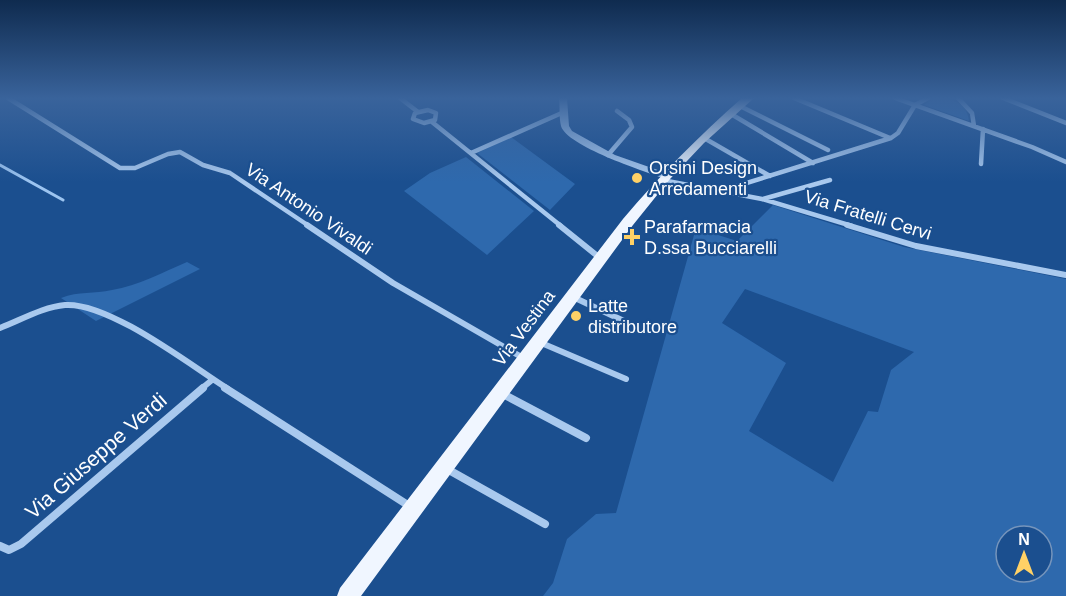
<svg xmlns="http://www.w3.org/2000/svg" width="1066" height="596" viewBox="0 0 1066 596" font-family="Arial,sans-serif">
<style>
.green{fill:#2e69ad;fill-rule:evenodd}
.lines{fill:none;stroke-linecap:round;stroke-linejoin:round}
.stream{stroke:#9cc4f0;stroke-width:3}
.minor-far2{stroke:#a9c9ee;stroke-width:4.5}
.minor-far1{stroke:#a9c9ee;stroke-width:6}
.minor{stroke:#a9c9ee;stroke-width:8}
.tertiary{fill:#a9c9ee;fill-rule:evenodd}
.primary{fill:#f0f6ff;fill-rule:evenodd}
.poi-dot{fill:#ffd166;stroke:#1b4f8f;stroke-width:2}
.labels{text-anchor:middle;stroke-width:4.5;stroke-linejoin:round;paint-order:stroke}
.poi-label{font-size:18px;fill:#fff;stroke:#1b4f8f;text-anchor:start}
.street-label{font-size:18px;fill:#fff;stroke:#1b4f8f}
.near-street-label{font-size:21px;fill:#fff;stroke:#1b4f8f}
</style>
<rect width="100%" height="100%" fill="#1b4f8f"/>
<path class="green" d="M934,98c17,0 33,4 35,23l-45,-16z
M511,137l64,47 -25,26 -73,-57z
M466,157l68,54 -47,44 -83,-64 26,-18z
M773,205l131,42 162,32v317h-523l10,-13 14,-44 29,-25 20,-1 80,-285 41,13zM745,289l169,63 -23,18 -13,42 -10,-1 -35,71 -84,-51 37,-68 -64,-40zM1006,536h36v36h-36z
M187,262l13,7 -104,52 -35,-23c18,-7 33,-4 51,-8 26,-4 51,-18 75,-28z"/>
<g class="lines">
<path class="stream" d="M0,165l63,35"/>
<path class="minor-far2" d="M8,98l112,70h15l33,-14 12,-2 23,13 27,8 79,53
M400,98l18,14
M794,98l96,40
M895,98l137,49 34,15
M958,98l14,15 2,13
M1003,98l63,25
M740,106l88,44
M428,110l8,3 -1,7 -11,3 -11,-4 2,-6z
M731,114l82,49
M432,122l129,104
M704,138l66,38
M471,153l93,-41
M608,155l24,-28 -3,-7 -12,-9
M981,164l2,-35
M662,180l100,19 90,27
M724,190l167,-52 7,-5 17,-28 13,-7
M763,199l67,-19"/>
<path class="minor-far1" d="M307,225l86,58 132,76
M559,225l41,33
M847,225l69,21 150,29
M573,297l53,25
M0,328c21,-8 43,-21 65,-23 44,-3 125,60 163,84
M539,342l87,37
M201,389l11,-9"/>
<path class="minor" d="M225,388l186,119
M501,393l85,45
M447,469l98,55
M0,546l9,4 12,-6 182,-156"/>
<path class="tertiary" d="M559,98h8l2,28 3,5 43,24 54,19v4h-6c-20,-7 -96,-32 -102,-52 -2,-8 -1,-19 -2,-28z"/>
<path class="primary" d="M742,98h12l-50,45 -34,36 -37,46 -272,371h-24l3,-8 283,-369c37,-44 76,-83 119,-121z"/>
</g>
<linearGradient id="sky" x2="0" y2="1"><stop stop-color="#0f2b4f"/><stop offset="0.54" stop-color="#39639b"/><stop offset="1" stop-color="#39639b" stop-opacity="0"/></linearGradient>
<rect width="1066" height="182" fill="url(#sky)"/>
<g class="poi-dot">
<circle cx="637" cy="178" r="6"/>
<path d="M629 228h6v6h6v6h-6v6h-6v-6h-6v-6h6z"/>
<circle cx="576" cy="316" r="6"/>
</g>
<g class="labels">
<g class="poi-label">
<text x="649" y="174">Orsini Design<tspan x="649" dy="21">Arredamenti</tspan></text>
<text x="644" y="233">Parafarmacia<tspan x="644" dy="21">D.ssa Bucciarelli</tspan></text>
<text x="588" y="312">Latte<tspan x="588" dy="21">distributore</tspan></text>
</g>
<g class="street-label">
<text transform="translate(309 209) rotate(34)" y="6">Via Antonio Vivaldi</text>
<text transform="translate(868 215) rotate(17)" y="6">Via Fratelli Cervi</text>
<text transform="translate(524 328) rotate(-53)" y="6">Via Vestina</text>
</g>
<g class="near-street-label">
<text transform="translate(96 456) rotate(-41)" y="7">Via Giuseppe Verdi</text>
</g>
</g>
<g transform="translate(1024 554)"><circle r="28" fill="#1b4f8f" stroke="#7695bc" stroke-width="1.5"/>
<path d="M0-4.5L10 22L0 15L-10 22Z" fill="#ffd166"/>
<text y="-9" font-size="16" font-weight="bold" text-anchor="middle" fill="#ffffff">N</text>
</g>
</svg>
